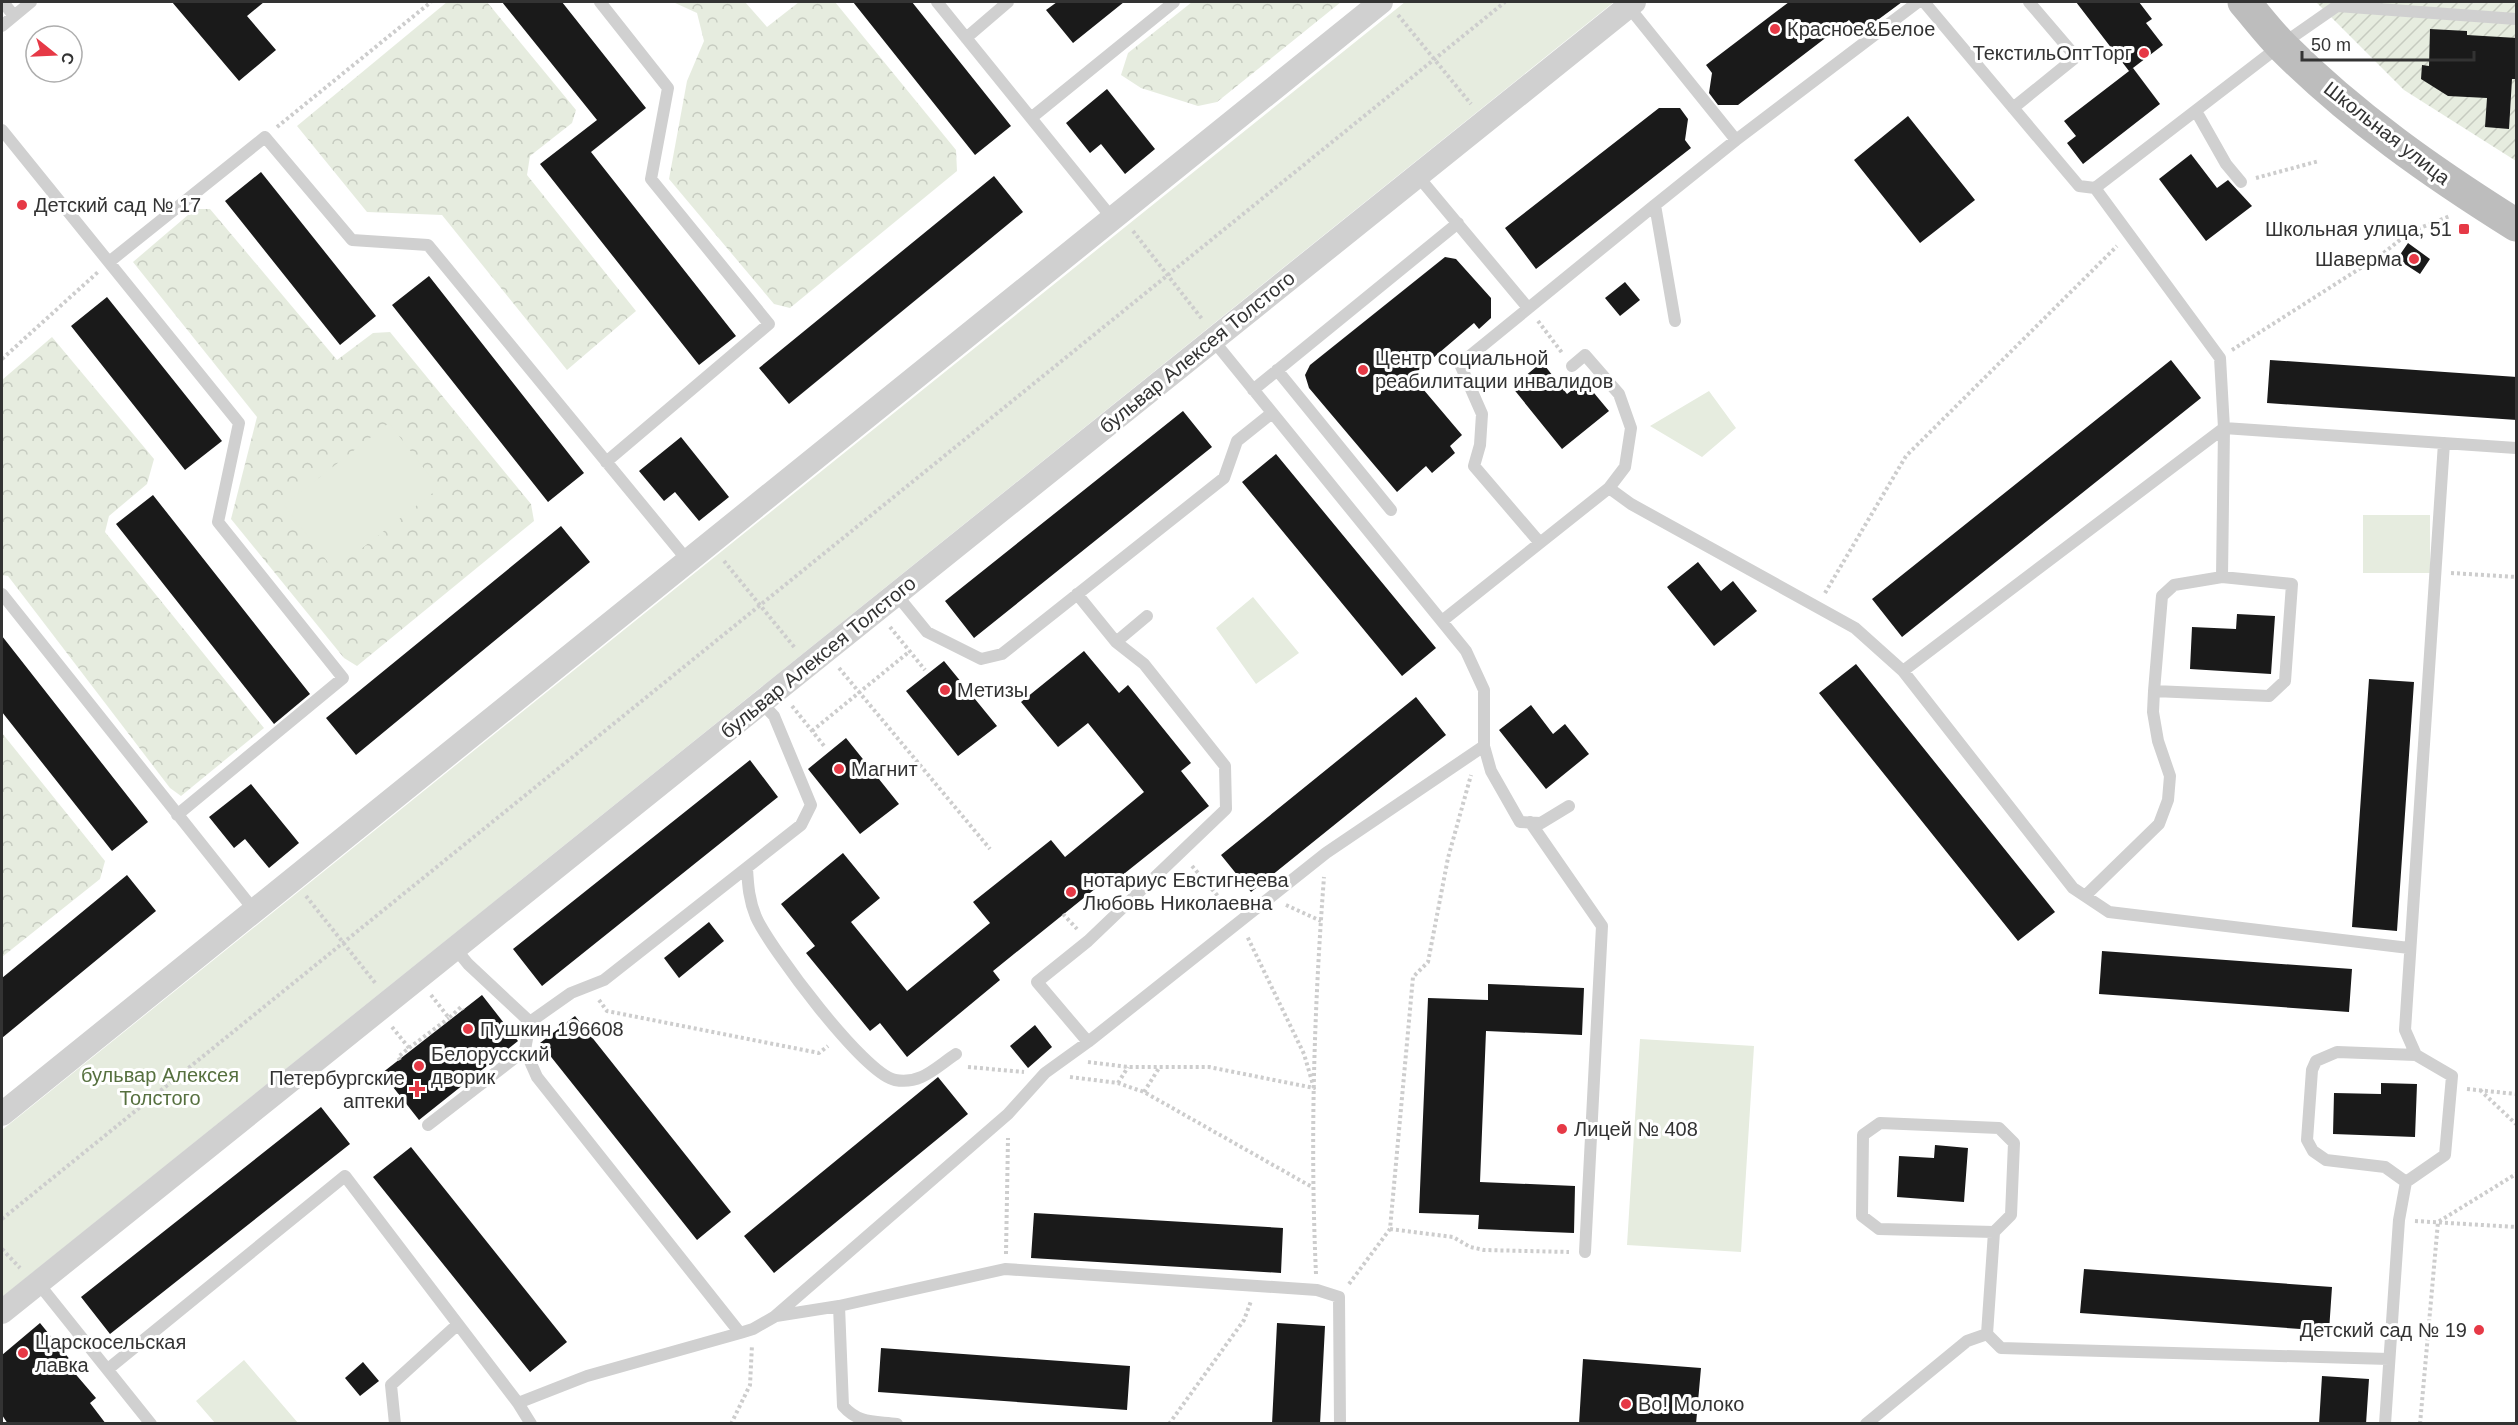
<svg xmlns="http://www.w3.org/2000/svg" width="2518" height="1425" viewBox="0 0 2518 1425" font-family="Helvetica,sans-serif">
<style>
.forest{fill:url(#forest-crowns)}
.park{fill:#e6ecdf}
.garden{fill:url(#garden-furrows)}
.building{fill:#1a1a1a}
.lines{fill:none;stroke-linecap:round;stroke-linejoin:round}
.path{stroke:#cdcdcd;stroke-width:4;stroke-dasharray:3 3;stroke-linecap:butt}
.lane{stroke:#d0d0d0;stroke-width:12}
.street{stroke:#d0d0d0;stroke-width:24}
.secondary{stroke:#bdbdbd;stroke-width:33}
.poi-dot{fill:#e63946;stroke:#fff;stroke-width:2}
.labels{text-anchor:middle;stroke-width:6;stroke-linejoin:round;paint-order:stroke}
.poi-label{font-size:20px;fill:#333;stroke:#fff;text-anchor:start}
.street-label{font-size:20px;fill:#333;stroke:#fff}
.park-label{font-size:20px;fill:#56703f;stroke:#fff}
</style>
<defs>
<pattern id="forest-crowns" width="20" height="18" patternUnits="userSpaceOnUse" patternTransform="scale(1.5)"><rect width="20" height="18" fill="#e6ecdf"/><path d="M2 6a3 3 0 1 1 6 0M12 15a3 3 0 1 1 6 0" fill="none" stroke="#c6cbc0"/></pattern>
<pattern id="garden-furrows" width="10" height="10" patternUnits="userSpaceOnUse" patternTransform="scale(1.5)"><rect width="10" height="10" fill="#e6ecdf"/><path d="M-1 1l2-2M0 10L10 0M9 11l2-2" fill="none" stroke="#c6cbc0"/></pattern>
</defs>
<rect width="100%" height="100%" fill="#fff"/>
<path class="forest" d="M447,2h40l89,108 -4,13 -42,33 -3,19 109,136 -69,59 -125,-155 -75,-3 -70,-86z
M673,2h72l22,25 32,-25h36l121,148 1,21 -167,137 -16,-4 -105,-125 18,-98 17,-40 -7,-28z
M1192,2h149l-124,100 -19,4 -57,-18 -20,-13 7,-22z
M195,209h15l127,151 36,-27 17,-1 141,172 3,17 -177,145 -13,-8 -113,-139 26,-102 -124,-155z
M52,337l102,122 -7,25 -38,32 -4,16 159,196 -83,68 -11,-8 -162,-212 -6,-1v-195z
M2,733l103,128 -5,18 -98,78z"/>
<path class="park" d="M1405,2h209l-1612,1295v-167z
M1709,391l27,37 -34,29 -52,-31z
M389,423l50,65 -105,82 -50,-65z
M2363,515h67v58h-67z
M1253,597l46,56 -43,31 -40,-56z
M1640,1039l114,7 -13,206 -114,-7z
M244,1360l54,63h-83l-19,-22z"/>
<path class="garden" d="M2316,2h200v159l-112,-71z"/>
<path class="building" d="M172,2h92l-17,14 29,34 -37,31z
M502,2h60l84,106 -55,44 145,184 -37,29 -159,-201 57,-44z
M853,2h59l99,124 -36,29z
M1057,2h67l-51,41 -27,-33z
M1789,2h113l-42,31 -11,-13 -111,85h-20l-9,-12 3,-20 -6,-8z
M2076,2h63l13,17 -6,4 17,22 -34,26z
M2430,29l37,2v4l50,3v41h-5l-3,50 -24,-2 2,-29 -39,-2 -27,-17 1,-14 7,1z
M2133,68l27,36 -77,60 -16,-21 9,-7 -12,-15z
M1107,89l48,60 -30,25 -24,-30 -11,9 -24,-30z
M1659,108h21l8,11 -3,21 6,8 -155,121 -31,-41z
M1908,116l67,84 -55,43 -66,-83z
M2191,154l26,34 11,-8 24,26 -46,35 -47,-62z
M261,172l115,144 -36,29 -115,-144z
M994,176l29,36 -234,192 -30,-36z
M2408,243l22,16 -10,15 -23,-15z
M1445,257l11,2 35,39v20l-12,11 -5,-6 -62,53 50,59 -12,11 5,7 -23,20 -6,-7 -29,26 -88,-104 -4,-13 5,-10z
M429,276l155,197 -36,29 -156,-197z
M1625,282l15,18 -20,16 -15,-18z
M107,297l115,144 -37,29 -114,-144z
M2171,360l30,38 -299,239 -30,-38z
M2270,360l247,17v43l-250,-17z
M1542,362l25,32 17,-13 25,30 -47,38 -50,-62z
M1183,411l29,36 -238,191 -29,-37z
M681,437l48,60 -30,24 -24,-29 -11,9 -25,-30z
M1276,454l160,194 -34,28 -160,-194z
M153,495l157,199 -36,30 -158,-200z
M561,526l29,36 -234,193 -30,-37z
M1698,562l23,29 12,-10 24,30 -43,35 -47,-59z
M2237,614l38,2 -4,58 -81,-5 2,-42 44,2z
M2,636l146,186 -36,29 -110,-139z
M1084,651l35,42 9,-8 63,78 -10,8 28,35 -94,75 -4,-5 -118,95 7,9 -93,77 -27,-34 -10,8 -64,-78 9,-7 -34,-42 62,-51 37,45 -29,24 56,69 83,-68 -17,-21 78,-62 14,17 79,-65 -56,-69 -30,24 -37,-45z
M944,661l53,65 -39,30 -52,-65z
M1856,664l199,248 -37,29 -199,-248z
M2369,679l45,3 -17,249 -45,-4z
M1416,697l30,38 -195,157 -30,-37z
M1531,705l22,29 12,-10 24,30 -43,35 -47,-59z
M846,738l53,66 -39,30 -52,-65z
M750,760l28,37 -236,189 -29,-37z
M251,784l48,59 -30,25 -24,-29 -11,9 -25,-31z
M127,875l29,36 -154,127v-60z
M709,922l15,19 -45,37 -15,-20z
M2102,951l250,18 -3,43 -250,-18z
M1488,984l96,4 -2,47 -96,-4 -6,151 95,4 -1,47 -96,-4 1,-14 -60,-2 9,-215 60,2z
M482,995l36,46 -99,79 -37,-47z
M575,1016l156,196 -34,28 -157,-197z
M1035,1025l17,22 -24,21 -18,-22z
M938,1077l30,37 -194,159 -30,-37z
M2381,1083l36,1 -2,53 -82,-3 1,-41 47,1z
M321,1107l29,37 -240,190 -29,-37z
M1935,1145l33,3 -4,54 -67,-5 2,-41 35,2z
M411,1147l156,195 -37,30 -157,-195z
M1034,1213l249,15 -2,45 -250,-15z
M2084,1269l248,18 -3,44 -249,-18z
M40,1323l36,44 -4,3 24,28 -6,5 16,21h-98l-6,-9v-60z
M1277,1323l48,3 -5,98h-48z
M881,1348l249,18 -3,44 -249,-18z
M1583,1359l118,9 -5,56h-117z
M363,1362l16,19 -19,15 -15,-18z
M2322,1376l47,3 -3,45h-47z"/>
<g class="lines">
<path class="path" d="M1398,15l73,89
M277,127l154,-125
M2256,178l63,-17
M1133,231l69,88
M1538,321l25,33
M2232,350l149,-95 29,-23 40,-16
M2,359l96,-87
M724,561l71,87
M2451,573l65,4
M1825,593l81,-137 211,-210
M890,627l35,43
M839,668l151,181
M792,706l33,41
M812,731l98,-80
M1192,866l38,44
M306,896l70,88
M1286,905l35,16
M1063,914l14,15
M431,995l18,23 12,-11 2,3
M599,1000l8,11 212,42 9,-7
M392,1027l17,21 -11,9 2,3
M409,1048l40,-30
M1088,1062l40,5h81l105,21 -10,-34 -57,-118
M968,1067l56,5
M1070,1077l48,6 26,9 168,95
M1118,1083l10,-16
M2467,1089l49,5
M2480,1090l36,34
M1144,1092l15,-24
M2,1219l1503,-1217
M2415,1221l101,6
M1390,1229l63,8 17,10 14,3 85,2
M2,1249l18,19
M1006,1254l2,-116
M1316,1274c-6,-132 -2,-265 8,-397
M1349,1284l41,-55 23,-252 15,-15 20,-104 23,-83
M731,1424l19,-39 2,-40
M1169,1424l75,-104 7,-19
M2420,1424l18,-202 78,-48"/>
<path class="lane" d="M3,2l11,14
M600,2l68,86 -17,91 118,145 -163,138
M937,2l175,216
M1924,2l155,184 16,2
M1628,6l108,134
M2,26l29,-24
M966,38l42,-36
M2013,108l63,-51 -47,-55
M2196,111l30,53 15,18
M1031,118l143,-116
M2,130l237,293 -21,99 125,156 -166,137
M1417,175l111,133
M109,262l156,-125 87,103 76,5 260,316
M1675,321l-20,-116 81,-65 182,-138
M1572,366l13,-11 34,39 12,34 -6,39 -16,21
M1277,370l114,140
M1253,390l205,-167
M1540,543l-66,-77 6,-21 2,-31 -22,-50 195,-159
M2222,577l-48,8 -12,11 -8,95 115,5 16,-15 7,-97 -70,-7 2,-149 292,20
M2,594l252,316
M896,594l31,38 54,27 21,-5 222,-176 13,-37 35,-28
M1077,594l39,48 28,22 81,102 1,43 -138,132 -51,41 51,60
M1442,621l167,-133 22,16 224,124 48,43
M1116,642l31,-26
M1484,746l7,25 29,51 21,1 28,-17
M1530,822l72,104 -17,326
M747,868c1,18 2,32 9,49 14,31 108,157 139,163 26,5 41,-13 61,-26
M2085,896l74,-72 9,-24 2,-24 -12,-35 -5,-29 1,-21
M455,948l13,16 62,58 -5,28 12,27 203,256 13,-4 21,-12 234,-203 37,-41 43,-31 238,-189 158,-107v-56l-18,-39 -253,-311
M2409,948l-300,-36 -36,-24 -170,-217 321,-243 -4,-70 -125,-170 186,-143 56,-39 179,13
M530,1022l41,-29 33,-13 197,-155 10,-20 -37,-89 -13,-14
M428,1125l97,-75
M2406,1182l-21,-15 -59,-7 -13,-9 -6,-11 5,-70 4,-9 21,-9 79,3
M38,1283l113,141
M839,1306l4,100c16,18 31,15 54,18
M776,1316l63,-10 166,-37 312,21 22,7 1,127
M1987,1334l7,-102 17,-17 3,-72 -15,-15 -119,-5 -17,12 -1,81 17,13 115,3
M1987,1334l14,14 388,11
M108,1369l237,-193 173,227
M395,1424l-4,-39 66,-60
M531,1424l-13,-21 69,-27 153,-43
M1866,1424l101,-83 20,-7
M2385,1424l14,-204 7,-38 39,-27 7,-79 -36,-21 -11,-25 39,-587"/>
<path class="street" d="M2,1114l1379,-1112
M2,1312l1632,-1310"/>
<path class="secondary" d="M2244,2c13,15 25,31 39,45 70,70 150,126 233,178"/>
</g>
<g class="poi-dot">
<circle cx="1775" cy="29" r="6"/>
<circle cx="2144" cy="53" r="6"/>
<circle cx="22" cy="205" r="6"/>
<rect x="2458" y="223" width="12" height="12" rx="3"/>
<circle cx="2414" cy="259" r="6"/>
<circle cx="1363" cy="370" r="6"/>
<circle cx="945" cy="690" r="6"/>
<circle cx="839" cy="769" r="6"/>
<circle cx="1071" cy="892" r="6"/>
<circle cx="468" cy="1029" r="6"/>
<circle cx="419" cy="1066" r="6"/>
<path d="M414 1080h6v6h6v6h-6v6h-6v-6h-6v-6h6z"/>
<circle cx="1562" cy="1129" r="6"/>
<circle cx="2479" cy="1330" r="6"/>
<circle cx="23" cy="1353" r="6"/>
<circle cx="1626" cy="1404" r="6"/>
</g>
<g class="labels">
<g class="poi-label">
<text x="1787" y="36">Красное&amp;Белое</text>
<text x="2132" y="60" text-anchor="end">ТекстильОптТорг</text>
<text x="34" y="212">Детский сад № 17</text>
<text x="2452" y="236" text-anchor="end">Школьная улица, 51</text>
<text x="2402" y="266" text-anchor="end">Шаверма</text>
<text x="1375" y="365">Центр социальной<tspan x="1375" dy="23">реабилитации инвалидов</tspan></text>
<text x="957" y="697">Метизы</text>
<text x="851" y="776">Магнит</text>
<text x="1083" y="887">нотариус Евстигнеева<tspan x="1083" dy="23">Любовь Николаевна</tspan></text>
<text x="480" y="1036">Пушкин 196608</text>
<text x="431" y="1061">Белорусский<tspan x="431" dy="23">дворик</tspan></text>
<text x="405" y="1085" text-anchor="end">Петербургские<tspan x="405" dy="23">аптеки</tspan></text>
<text x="1574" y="1136">Лицей № 408</text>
<text x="2467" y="1337" text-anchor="end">Детский сад № 19</text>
<text x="35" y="1349">Царскосельская<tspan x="35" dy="23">лавка</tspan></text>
<text x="1638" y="1411">Во! Молоко</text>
</g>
<g class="street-label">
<text transform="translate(2387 133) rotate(38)" y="7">Школьная улица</text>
<text transform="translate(1197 352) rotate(-39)" y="7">бульвар Алексея Толстого</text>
<text transform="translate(818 657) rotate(-39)" y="7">бульвар Алексея Толстого</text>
</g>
<g class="park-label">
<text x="160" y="1082">бульвар Алексея<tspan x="160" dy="23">Толстого</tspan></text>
</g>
</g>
<rect width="2518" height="1425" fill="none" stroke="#333333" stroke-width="6"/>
<g transform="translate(54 54) rotate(108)"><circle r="28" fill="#ffffff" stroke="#adadad" stroke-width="1.5"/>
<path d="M0-4.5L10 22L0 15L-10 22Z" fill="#e63946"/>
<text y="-9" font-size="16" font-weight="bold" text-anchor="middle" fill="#333333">С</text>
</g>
<path d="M2302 51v9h172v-9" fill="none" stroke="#333333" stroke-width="3"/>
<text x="2311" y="51" font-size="18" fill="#333333" stroke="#ffffff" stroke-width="4.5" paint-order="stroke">50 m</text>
</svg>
